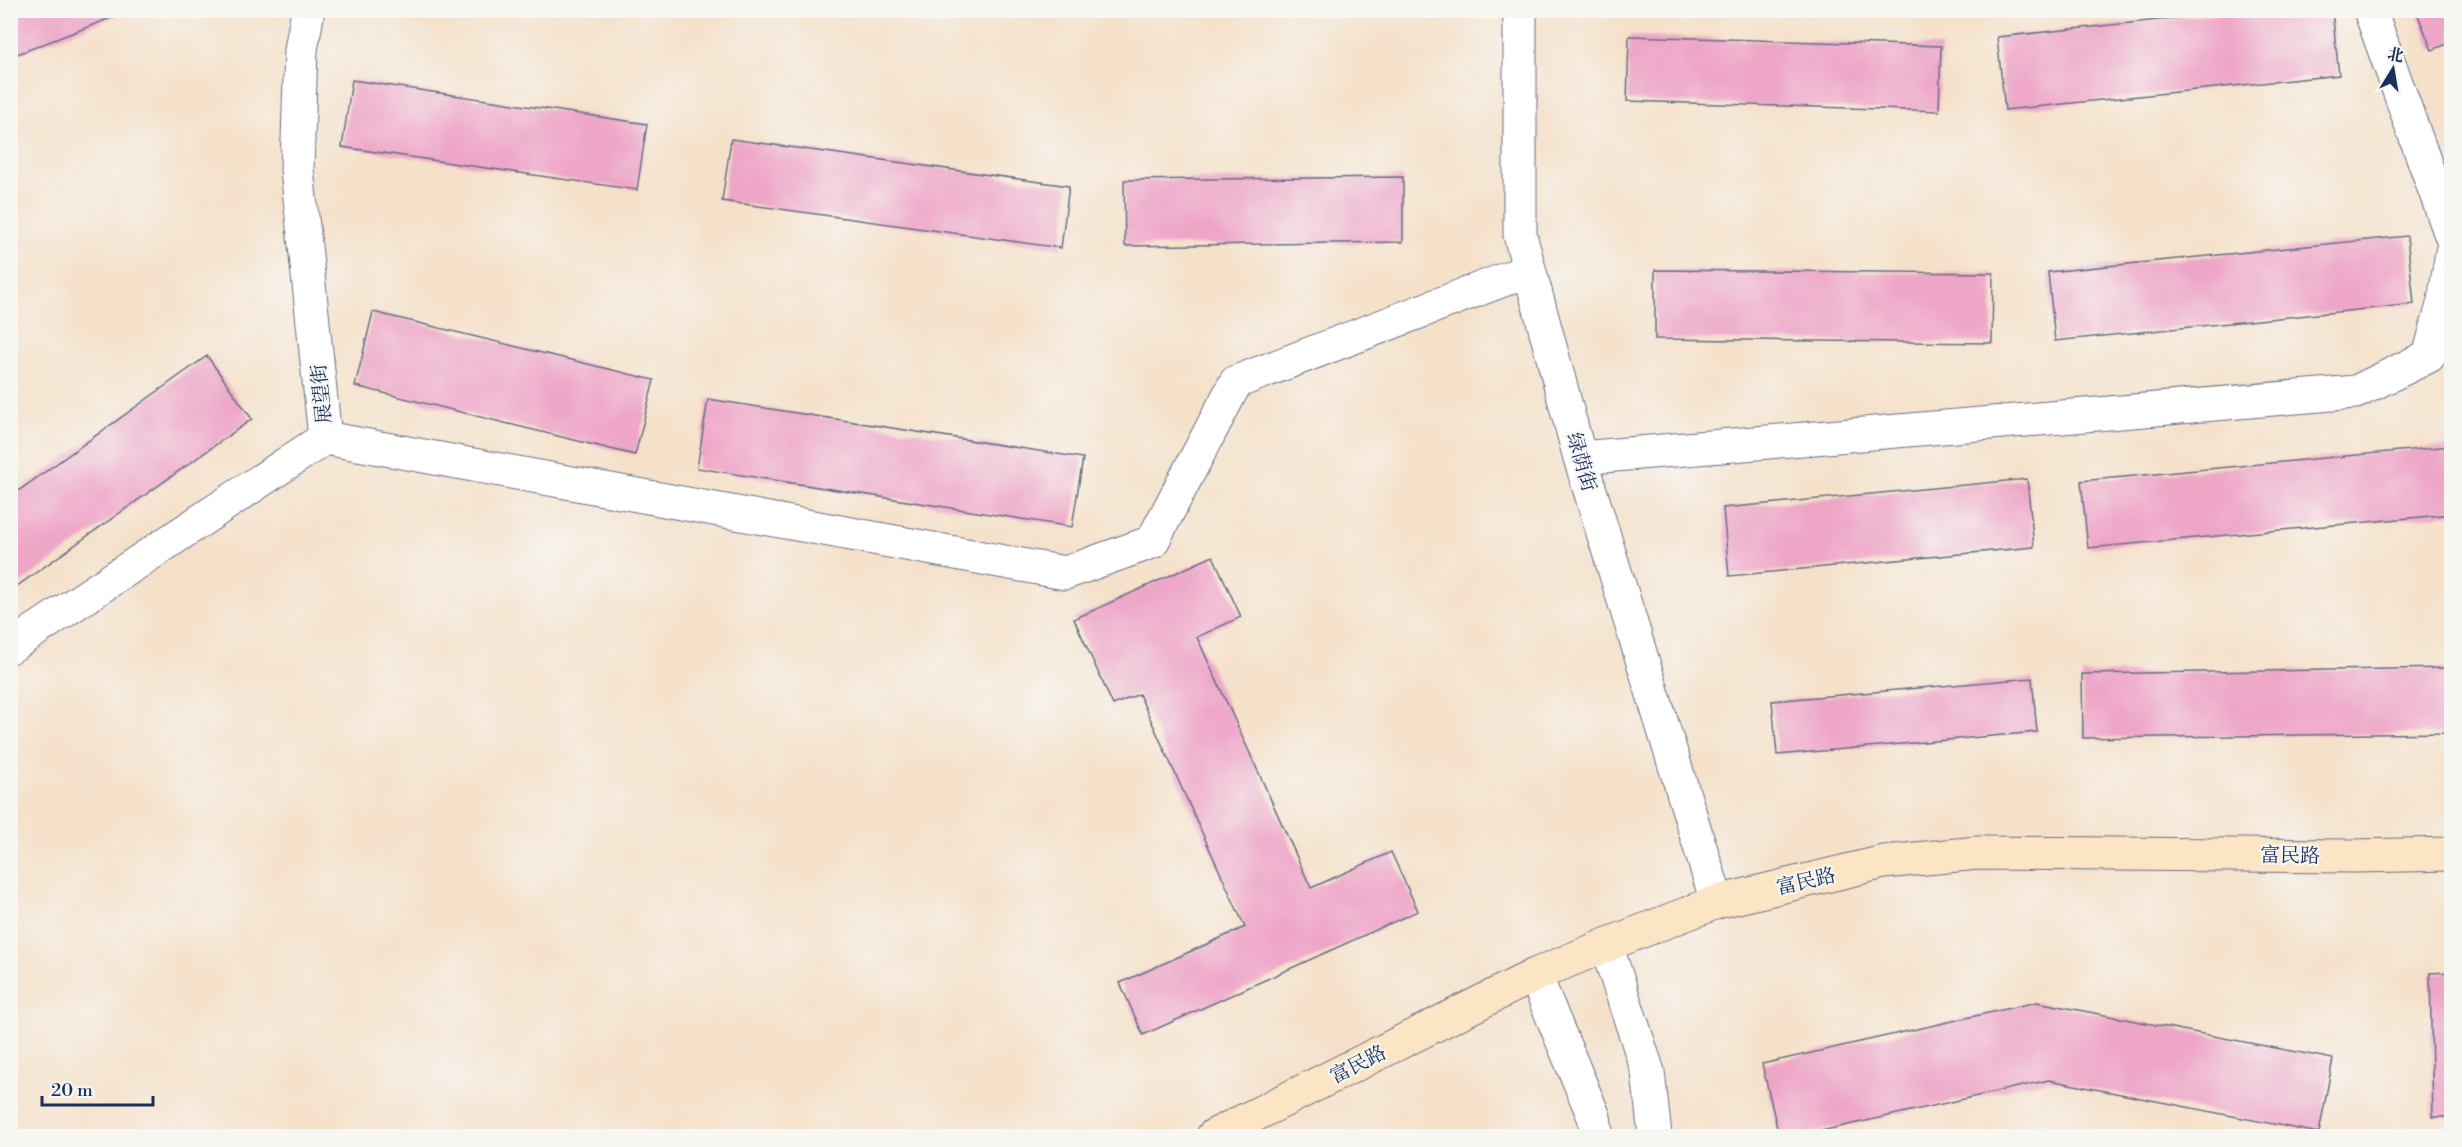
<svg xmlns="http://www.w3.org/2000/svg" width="2462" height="1147" viewBox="0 0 2462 1147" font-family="'Libre Bodoni','Noto Serif SC',serif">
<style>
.building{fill:#eea6c7}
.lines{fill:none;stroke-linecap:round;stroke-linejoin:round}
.street-casing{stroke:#676d84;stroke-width:35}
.secondary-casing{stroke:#676d84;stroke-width:35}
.street{stroke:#fff;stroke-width:33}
.secondary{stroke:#fce5c4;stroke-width:33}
.labels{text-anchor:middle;stroke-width:4.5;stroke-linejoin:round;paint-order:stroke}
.street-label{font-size:20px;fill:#1b2f5e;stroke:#f6f6f2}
</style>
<rect width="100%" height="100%" fill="#f6f6f2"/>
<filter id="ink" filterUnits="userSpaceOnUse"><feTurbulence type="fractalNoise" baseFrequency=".0167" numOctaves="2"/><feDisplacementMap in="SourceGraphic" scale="12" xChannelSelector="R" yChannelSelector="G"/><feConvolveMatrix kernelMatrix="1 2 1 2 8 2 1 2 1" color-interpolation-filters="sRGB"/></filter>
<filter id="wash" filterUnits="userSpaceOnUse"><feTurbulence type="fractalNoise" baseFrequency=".008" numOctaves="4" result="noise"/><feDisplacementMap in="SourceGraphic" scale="24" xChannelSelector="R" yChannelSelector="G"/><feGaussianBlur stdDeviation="1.35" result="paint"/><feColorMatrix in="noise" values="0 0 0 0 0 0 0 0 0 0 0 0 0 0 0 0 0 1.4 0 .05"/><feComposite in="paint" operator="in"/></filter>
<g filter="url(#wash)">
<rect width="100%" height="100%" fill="#f5e1ca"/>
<g id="blocks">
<path class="building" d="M10,10h119v1l-119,46z
M2254,10h78l7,65 -334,35 -8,-73z
M2416,10h36v32l-20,8z
M1629,36l312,10 -2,65 -312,-10z
M352,80l295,44 -10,66 -295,-43z
M731,139l338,47 -8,62 -339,-47z
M1403,177v65l-278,4 -1,-66z
M2407,236l7,68 -359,37 -7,-69z
M1655,270l338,3 -1,70 -337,-4z
M373,312l281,68 -19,75 -280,-69z
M207,356l45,63 -242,172v-94z
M708,399l375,59 -11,69 -375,-59z
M2452,446v68l-364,34 -7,-67z
M2027,479l7,68 -305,29 -6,-68z
M1213,556l28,61 -44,20 114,251 80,-36 27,59 -275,124 -23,-52 125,-56 -106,-233 -26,11 -39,-86z
M2452,668v65l-369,5 -1,-64z
M2032,678l5,54 -260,23 -5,-54z
M2452,972v145h-19l-3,-144z
M2037,1002l296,57 -14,74 -270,-53 -250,56h-20l-17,-72z"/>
</g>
</g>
<g filter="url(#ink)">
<use href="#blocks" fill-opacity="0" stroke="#676d84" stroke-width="1.5"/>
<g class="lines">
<defs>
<path id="street" d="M1520,10v225l60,223 137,444
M2370,10l82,228
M325,438l740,135 87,-31 84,-160 293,-112
M1580,458l776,-66 73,-36 15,-55 8,-49
M10,647l315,-209 -28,-269 4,-119 7,-40
M1606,945l42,127 7,64
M1535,975l59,142 3,19"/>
<path id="secondary" d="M1213,1136l322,-161 71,-30 111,-43 167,-40 94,-9 377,3 97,-2"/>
</defs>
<use href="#street" class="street-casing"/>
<use href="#secondary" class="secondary-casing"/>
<use href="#street" class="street"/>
<use href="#secondary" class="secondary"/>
</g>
</g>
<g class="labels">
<g class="street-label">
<text transform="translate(321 394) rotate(-96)" y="7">展望街</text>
<text transform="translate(1582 462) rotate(74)" y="7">绿荫街</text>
<text transform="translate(2290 855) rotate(1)" y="7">富民路</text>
<text transform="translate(1806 881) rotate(-13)" y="7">富民路</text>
<text transform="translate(1358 1064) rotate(-27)" y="7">富民路</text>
</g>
</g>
<rect width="2462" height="1147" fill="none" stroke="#f6f6f2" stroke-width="36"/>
<g transform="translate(2393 69) rotate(11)" stroke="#f6f6f2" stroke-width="4.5" paint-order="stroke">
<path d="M0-4.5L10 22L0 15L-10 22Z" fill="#1b2f5e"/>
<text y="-9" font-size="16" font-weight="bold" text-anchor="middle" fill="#1b2f5e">北</text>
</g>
<path d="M42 1096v9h111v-9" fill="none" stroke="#1b2f5e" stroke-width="3"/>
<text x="51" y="1096" font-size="18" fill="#1b2f5e" stroke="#f6f6f2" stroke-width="4.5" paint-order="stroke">20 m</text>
</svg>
